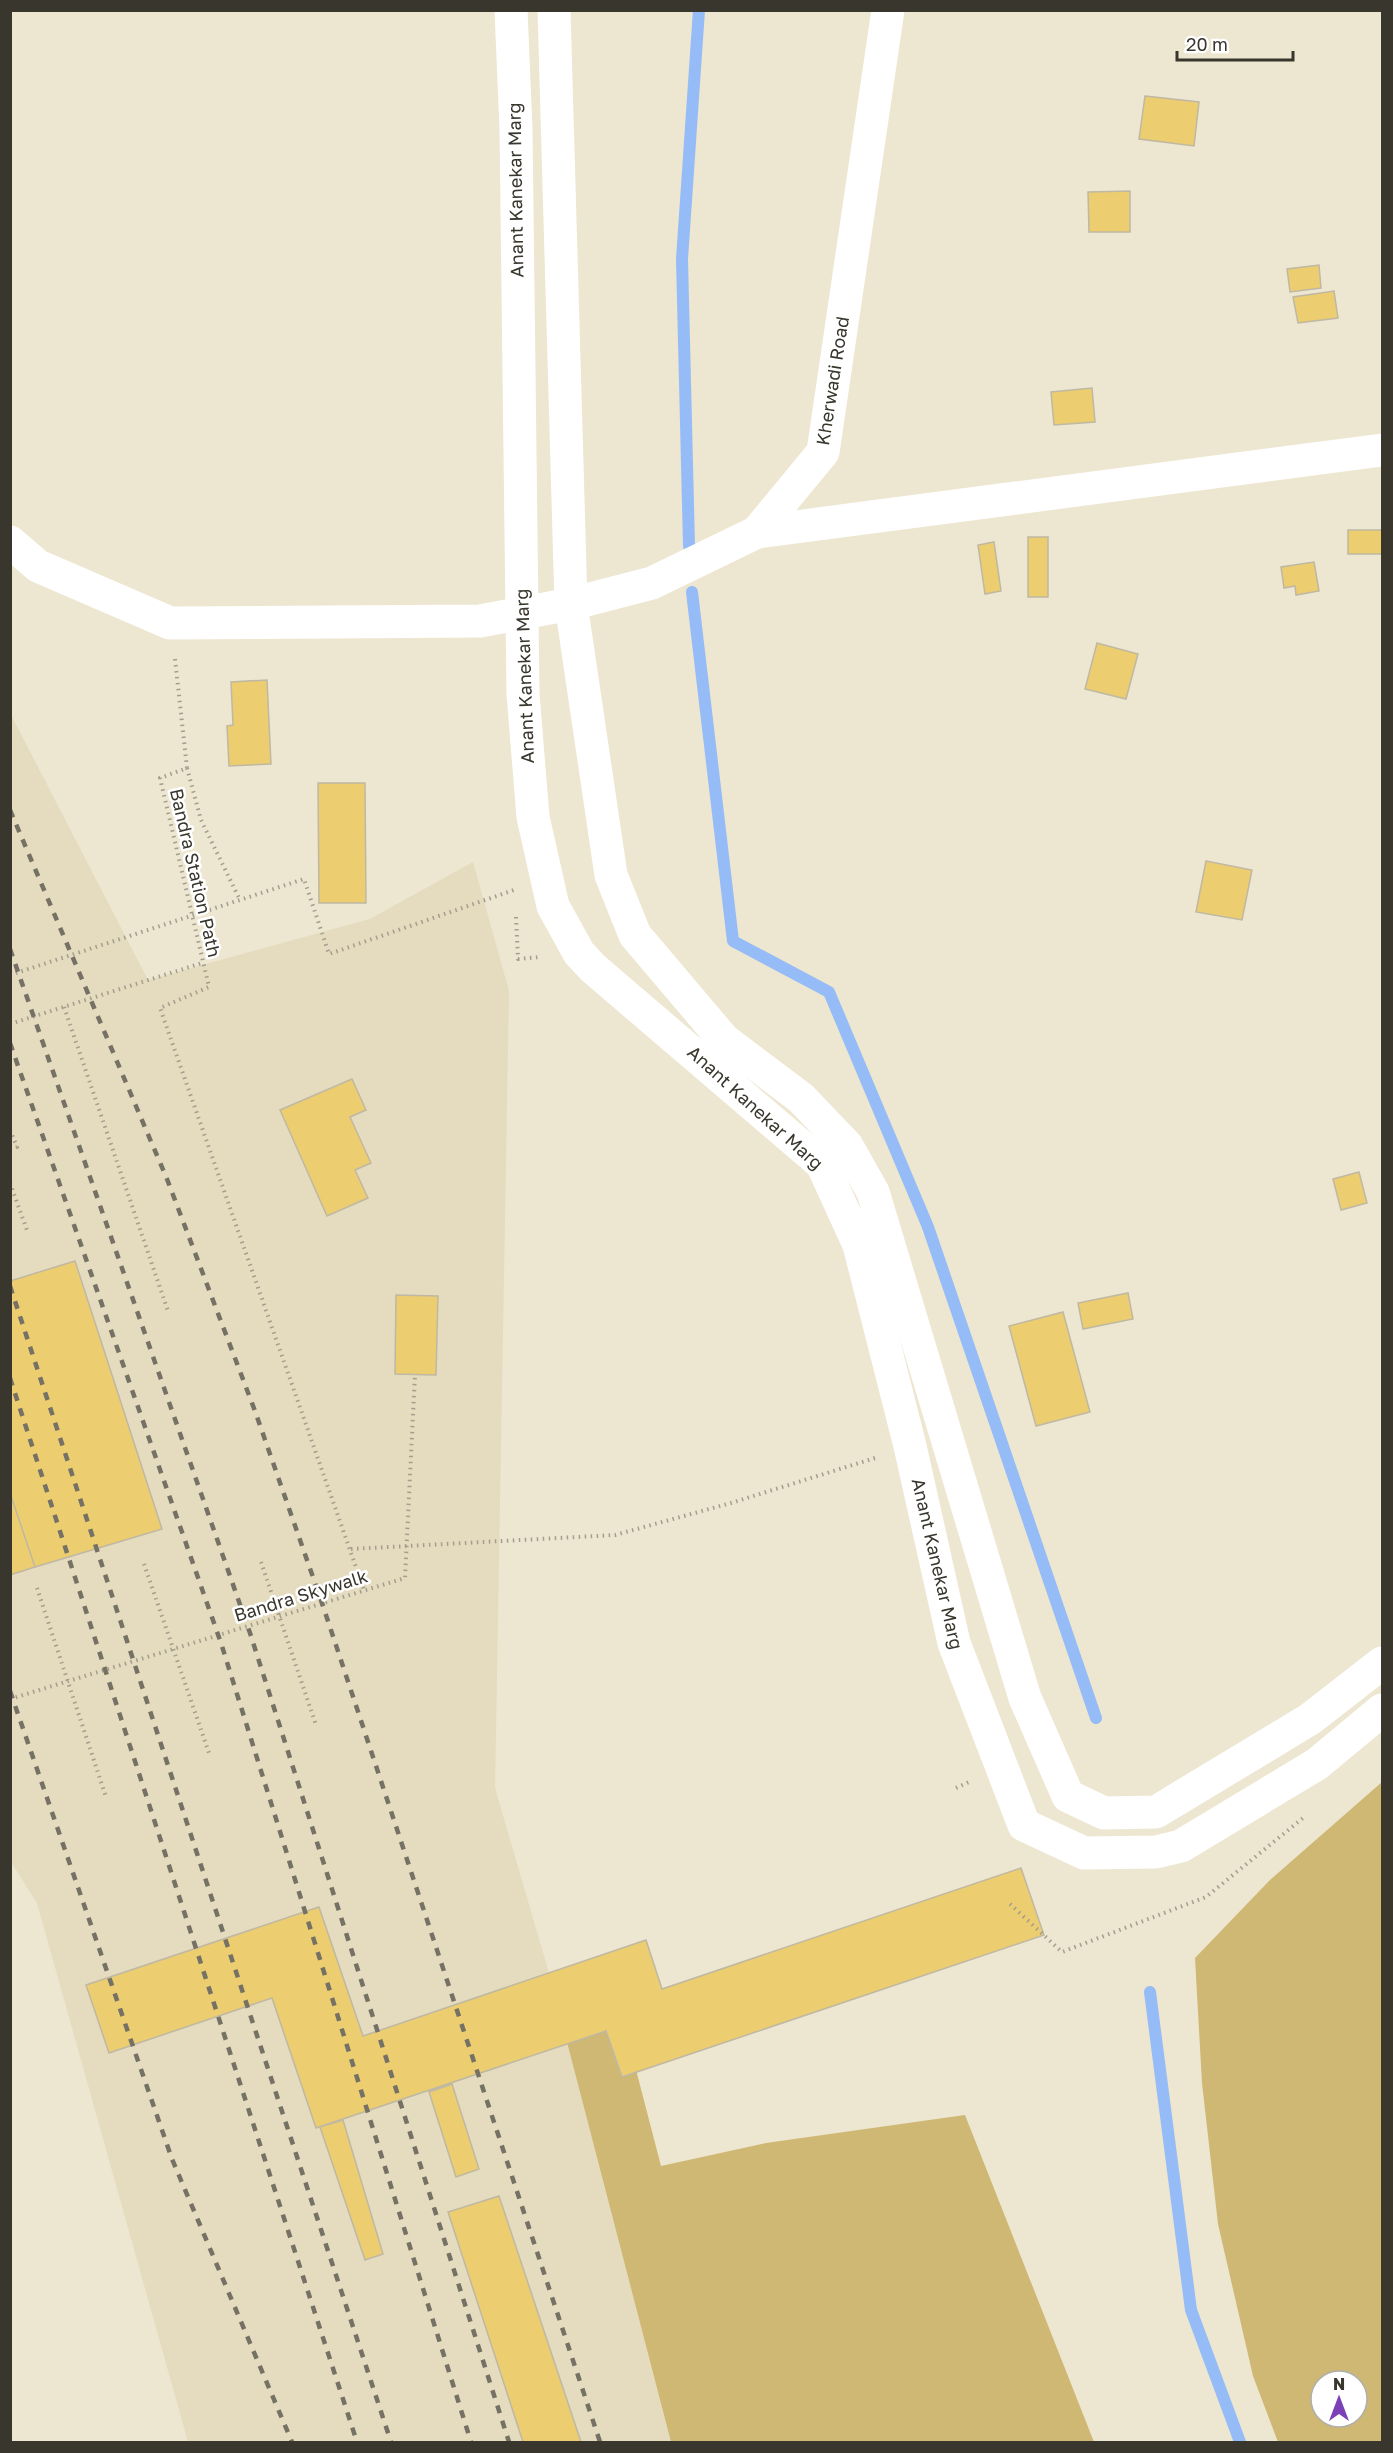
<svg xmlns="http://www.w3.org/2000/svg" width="1393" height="2453" viewBox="0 0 1393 2453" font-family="'Golos Text',sans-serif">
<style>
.built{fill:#e5dbbf}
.green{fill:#cfb874;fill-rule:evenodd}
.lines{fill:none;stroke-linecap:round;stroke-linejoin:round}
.stream{stroke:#95bcf7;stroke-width:12}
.building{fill:#eccd70;stroke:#bfb8a3;stroke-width:1.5}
.path{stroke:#a39e8d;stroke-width:4;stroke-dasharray:1.5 4.5;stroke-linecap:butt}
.street{stroke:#fff;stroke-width:33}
.secondary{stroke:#fff;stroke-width:33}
.rail{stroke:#757164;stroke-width:4.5;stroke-dasharray:8 8;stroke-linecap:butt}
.labels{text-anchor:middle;stroke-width:5;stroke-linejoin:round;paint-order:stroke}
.street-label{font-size:18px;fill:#38362d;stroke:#fff}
</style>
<rect width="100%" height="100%" fill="#ede6d0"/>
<path class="built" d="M10,713l138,267 222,-61 103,-57 36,129 -14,797 54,185 122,469h-483l-151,-539 -26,-41z"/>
<path class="green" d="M1382,1782v660h-104l-25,-66 -35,-152 -16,-141 -7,-125 74,-77zM1321,2381h36v36h-36z
M608,1962l53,204 105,-23 199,-28 129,327h-423l-122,-469z"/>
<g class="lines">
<path class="stream" d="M689,546l-7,-287 17,-249
M692,592l41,349 96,51 99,235 168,491
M1150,1992l41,318 49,132"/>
</g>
<path class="building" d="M1145,96l54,6 -5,44 -55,-7z
M1130,191v41h-41l-1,-40z
M1319,265l2,23 -31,4 -3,-23z
M1334,291l4,27 -40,5 -5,-26z
M1092,388l3,34 -41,3 -3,-33z
M1348,530h34v24h-34z
M1028,537h20v60h-20z
M994,542l7,49 -16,3 -7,-49z
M1314,562l5,29 -23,4 -1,-9 -11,2 -3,-21z
M1097,643l41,11 -12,45 -41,-10z
M267,680l4,84 -42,2 -2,-40 6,-1 -2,-43z
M318,783h47l1,120h-47z
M1206,861l46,9 -10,50 -46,-8z
M352,1079l14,31 -16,7 21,46 -16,7 13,28 -41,18 -47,-106z
M1359,1172l8,31 -26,7 -8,-31z
M75,1261l87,268 -127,38 -25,-74v-212z
M1128,1293l5,26 -50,10 -5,-26z
M396,1295l42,1 -2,79 -41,-1z
M1063,1312l27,100 -54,14 -27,-100z
M10,1493l25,74 -25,8z
M1021,1868l23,67 -422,142 -16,-46 -290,97 -44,-130 -163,55 -23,-68 233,-78 44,129 283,-96 16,49z
M452,2084l27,85 -23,8 -27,-85z
M343,2120l40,134 -18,6 -45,-133z
M499,2196l82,246h-58l-75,-230z"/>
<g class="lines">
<path class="path" d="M175,659l12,109 -27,10 49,209 -49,21 204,582
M187,768l14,52 39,80
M516,917l2,42 22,-2
M10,975l294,-96 25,75 185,-64
M64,1007l104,304
M10,1024l192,-61
M10,1130l7,17 -7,2
M10,1183l18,50
M351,1549l264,-14 116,-32 144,-45
M261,1562l55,163
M144,1564l65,189
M37,1588l69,209
M10,1699l395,-121 10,-204
M956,1788l13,-6
M1010,1904l52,48 144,-55 97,-79"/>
<path class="street" d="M757,532l625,-82
M10,542l28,24 132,57 310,-2 91,-17"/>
<path class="secondary" d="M511,10l5,120 7,564 10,123 20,89 26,47 14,15 229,196 37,81 51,201 44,197 70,182 60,28 72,-1 25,-6 136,-82 65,-54
M554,10l17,594 40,271 24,60 89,105 77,58 46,48 26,46 152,506 43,98 36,17 52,-1 154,-93 72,-56
M571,604l81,-21 105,-51 66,-80 65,-442"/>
<path class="rail" d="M10,810l157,369 88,232 67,192 278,839
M10,949l240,684 259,809
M10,1043l211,600 250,799
M10,1286l381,1156
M10,1378l347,1064
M10,1691l162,468 120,283"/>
</g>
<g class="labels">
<g class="street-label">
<text transform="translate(516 190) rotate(-91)" y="6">Anant Kanekar Marg</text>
<text transform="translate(833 381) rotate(-81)" y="6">Kherwadi Road</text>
<text transform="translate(525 676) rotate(-92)" y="6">Anant Kanekar Marg</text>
<text transform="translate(195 873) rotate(77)" y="6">Bandra Station Path</text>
<text transform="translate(755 1108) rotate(42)" y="6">Anant Kanekar Marg</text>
<text transform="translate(937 1564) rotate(77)" y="6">Anant Kanekar Marg</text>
<text transform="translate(301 1596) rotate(-17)" y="6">Bandra Skywalk</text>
</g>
</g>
<rect width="1393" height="2453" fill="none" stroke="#38362d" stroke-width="24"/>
<g transform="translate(1339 2399)"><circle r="28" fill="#ffffff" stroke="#afafab" stroke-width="1.5"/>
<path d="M0-4.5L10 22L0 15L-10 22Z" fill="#7c41b7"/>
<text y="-9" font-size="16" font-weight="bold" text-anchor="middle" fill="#38362d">N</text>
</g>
<path d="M1177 51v9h116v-9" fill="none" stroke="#38362d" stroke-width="3"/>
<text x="1186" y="51" font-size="18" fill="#38362d" stroke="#ffffff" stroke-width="4.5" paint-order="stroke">20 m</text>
</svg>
